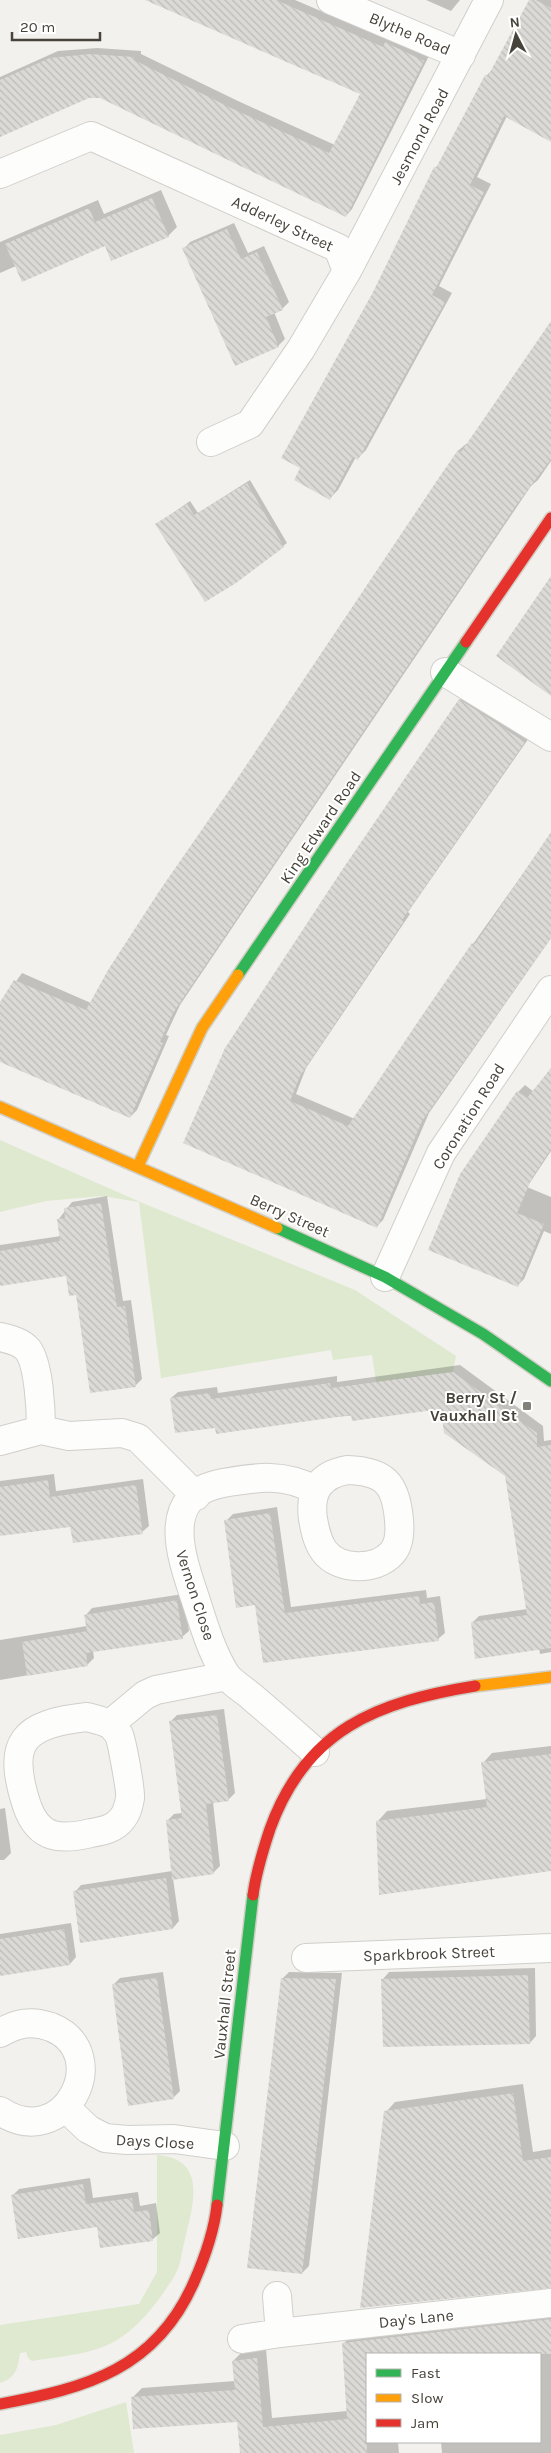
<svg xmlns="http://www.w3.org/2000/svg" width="551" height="2453" viewBox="0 0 551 2453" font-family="Karla,sans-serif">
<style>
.green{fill:#dee9d0}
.shadow{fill:#0003}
.building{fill:url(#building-back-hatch)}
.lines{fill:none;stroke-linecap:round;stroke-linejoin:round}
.street-casing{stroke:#d0cfcb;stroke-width:30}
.fast-casing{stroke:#d0cec5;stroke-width:14}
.slow-casing{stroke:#d0cec5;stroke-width:14}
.jam-casing{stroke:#d0cec5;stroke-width:14}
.street{stroke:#fdfdfc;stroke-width:28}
.fast{stroke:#30b455;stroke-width:11}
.slow{stroke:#ff9f0a;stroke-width:11}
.jam{stroke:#e5322d;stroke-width:11}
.poi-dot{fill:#838079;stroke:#fff;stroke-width:2}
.labels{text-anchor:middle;stroke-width:4;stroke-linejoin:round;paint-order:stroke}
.street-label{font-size:16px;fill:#47433a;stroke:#fff}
.poi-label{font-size:16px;font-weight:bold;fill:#47433a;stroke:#fff;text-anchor:end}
</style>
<defs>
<pattern id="building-back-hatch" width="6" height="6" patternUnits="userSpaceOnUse" patternTransform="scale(1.25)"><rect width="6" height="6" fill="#dbdad6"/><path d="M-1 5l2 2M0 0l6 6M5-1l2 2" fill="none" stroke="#bdbcb8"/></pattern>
</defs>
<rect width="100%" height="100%" fill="#f2f1ed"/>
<path class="green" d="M0,1140l140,62 215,88 101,66 -3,16 -77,10 -4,-27 -39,5 -2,-10 -170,28 -22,-176 -37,-6 -56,5 -46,11z
M157,2155c51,4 36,50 28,84 -3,11 -4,26 -10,36 -14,23 -33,49 -55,63 -25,17 -59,18 -88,23l-4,-3 -2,-6 -6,1c-2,15 -4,25 -20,30v-58l139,-21 18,-32z
M126,2402l8,51h-134v-18l56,-10z"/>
<path class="shadow" d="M148,0h147l94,40 4,-4 37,18 -78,155 -6,7 -246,-119h-11l-89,38v-58l58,-26 39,-3 44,3v3l97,47 97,44 27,-52z
M426,0h34l-9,11z
M531,0h20v141l-44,-25 -30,61 14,7 -52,102 13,7 -86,157 -8,8 -2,-1 -18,33 -8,8 44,-205 61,-125 6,-6 45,-86 7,-7z
M161,190l16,37 -9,9 -62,8 -90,22 -16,7v-31l98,-42 6,14z
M234,223l14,30 16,-7 25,56 -7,7 -8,3 11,27 -7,7 -94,-97 6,-7z
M551,324v137l-13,19 -7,6 -351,519 -14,30 3,1 -32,74 -7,7 -130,-56v-57l22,-31 69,30 350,-526 18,-27 7,-6 2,1z
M250,480l37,63 -4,3 -126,-22 33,-23 8,12z
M467,693l64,42 -123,177 2,2 -104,154 -10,26 59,25 118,-175 78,-110v104l-122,175 -46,107 -7,7 -191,-84 275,-443z
M551,1070v81l-24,36 24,10v37l-7,-3 -20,48 -7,7 -87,-37 88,-157 7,-7 9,7z
M107,1196l16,105 8,-1 11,79 -7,7 -68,-111 -67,10v-40l61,-9 -3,-16 14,-18z
M460,1365l83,61 1,15 7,-1v212l-11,2 -1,-6 -67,-25 7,-7 48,-7 -21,-134 -64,-67 -226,19 -45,-29 7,-6 39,-5 1,6 119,-17v6z
M54,1474l2,17 87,-12 6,47 -7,6 -71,-6 -71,9v-54z
M277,1507l14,100 135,-17 1,8 13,-2 5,37 -7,6 -174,23 -8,-59 -30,-82 7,-7z
M183,1594l6,37 -7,6 -89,14 1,7 -7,7 -87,15v-40l87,-14 -1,-11 6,-7z
M224,1709l11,84 -7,7 -15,2 7,64 -7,7 -40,5 6,43 -6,7 -98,-36 6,-7 91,-14 -5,-50 7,-7 8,-1 -12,-91 7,-7z
M551,1746v124l-173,-49 9,-10 100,-12 -4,-36 9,-10z
M5,1808l6,45 -7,7h-4v-51z
M71,1923l5,34 -6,7 -70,11v-41z
M535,1968l1,68 -6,7 -147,-64 6,-7z
M163,1972l17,119 -7,7 -60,-113 7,-7z
M289,1972l53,1 -33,293 -7,7 -20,-294z
M523,2084l10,68 18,-3v137l-165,-174 9,-10z
M90,2178l3,20 45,-6 2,14 16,-3 4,30 -7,6 -52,8 -3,-22 -86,-29 7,-7z
M551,2311v142h-109l-1,-11h99v-88h-173v88h31l1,11h-158l-3,-33 -106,-22 10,-10 93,-7 -2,-20 10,-10 23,-2 6,69 75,-7 -4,-67 10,-10z"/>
<path class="building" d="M145,0h131l107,47 2,-5 39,19 -78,156 -246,-119h-11l-89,39v-57l50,-22 40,-4 44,3v3l97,48 98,45 31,-59z
M529,0h7l15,8v134l-47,-26 -1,2 -33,67 14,7 -52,103 13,7 -87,158 -5,-3 -23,43 -36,-20 6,-12 -19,-10 92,-166 61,-125 2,1 49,-93 3,1z
M152,198l17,39 -58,24 -6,-15 -83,36 -17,-38 84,-36 6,14z
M227,229l14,30 16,-7 26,58 -17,7 13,30 -44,19 -53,-118z
M551,321v138l-36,48 -342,506 -13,29 3,1 -33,75 -130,-56v-60l14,-22 72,30 22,-40 52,-80 79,-114 201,-300 18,-26 3,2z
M247,483l37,64 -48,36 -31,19 -50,-78 32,-20 7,11z
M551,576v120l-55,-40z
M459,699l66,43 -123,178 2,1 -104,155 -10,25 58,25 71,-106 53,-77 2,2 12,-17 65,-96v106l-129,183 -45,107 -194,-85 42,-95 117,-178z
M551,1068v81l-19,29 -15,35 27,11 -26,63 -90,-37 32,-76 57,-83 10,7z
M101,1203l16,104 8,-1 11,81 -46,6 -14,-98 -7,1 -3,-20 -66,10v-35l60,-10 -3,-22 8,-1 -1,-10z
M453,1372l84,61v14l14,-2v203l-76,11 -4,-37 56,-7 -22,-139 -61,-43 -3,-24 -89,12 -1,-6 -135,19 -1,-6 -40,5 -5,-35 40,-5 1,6 119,-16 1,5z
M48,1480l2,17 86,-12 7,49 -70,9 -3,-16 -70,9v-49z
M270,1513l15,100 134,-17 1,8 14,-2 5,39 -176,22 -8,-58 -19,3 -12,-88z
M177,1600l6,39 -97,14 2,13 -61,10 -5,-34 65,-11 -3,-16z
M217,1715l12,86 -23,3 8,70 -42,6 -6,-60 16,-2 -13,-97z
M551,1754v117l-172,24 -3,-74 111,-14 -6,-45z
M166,1878l7,51 -93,14 -7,-52z
M64,1929l6,36 -70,11v-37z
M528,1975l2,69 -147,3 -2,-68z
M157,1978l17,121 -46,7 -16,-122z
M281,1978l55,1 -34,295 -55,-6z
M513,2093l10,68 28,-4v131l-191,20 24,-197z
M83,2184l3,20 46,-6 2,14 15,-2 4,31 -53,7 -3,-21 -79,12 -7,-44z
M551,2319v35h-184v99h-127l-3,-31 -104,7 -2,-32 104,-7 -3,-29 25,-3 6,69 84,-8 -5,-76z"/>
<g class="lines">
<defs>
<path id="street" d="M331,0l130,55
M0,174l91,-38 247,112 9,23 -46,78 -51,75 -39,18
M347,271l142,-271
M445,672l106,65
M385,1277l56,-124 110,-163
M0,1337c9,2 22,5 28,13 11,15 13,60 13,80
M0,1441l41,-11 28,6 53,-3 16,5 58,58
M347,1470c38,1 49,14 52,50 1,11 1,24 -7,33 -16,18 -53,18 -68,-2 -7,-10 -9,-21 -11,-32 -4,-28 7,-44 34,-49z
M87,1717c7,2 19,4 25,9 2,2 5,6 7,9 3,7 12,56 11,63 -1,7 -4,16 -8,21 -8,10 -19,12 -31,14 -30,7 -52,7 -64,-27 -21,-64 -5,-82 60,-89z
M110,1724l35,-29 11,-5 71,-14
M315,1752c-21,-19 -42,-37 -63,-55 -8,-7 -20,-14 -26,-22 -14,-22 -22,-49 -30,-74 -14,-42 -39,-106 27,-118 34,-6 61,-10 92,7
M306,1958l245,-10
M0,2033c17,-10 32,-13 51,-6 64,26 14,127 -51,84
M66,2108l22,21 17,9 22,2 47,-1 51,7
M277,2296l3,37
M242,2339l38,-6 271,-30"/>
<path id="fast" d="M238,975l228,-333
M277,1228l108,49 98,57 68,47
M217,2205l36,-310"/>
<path id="slow" d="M0,1107l277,121
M138,1166l64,-138 36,-53
M475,1686l76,-9"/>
<path id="jam" d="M466,642l85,-124
M253,1895c3,-22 10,-45 17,-66 36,-100 107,-127 205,-143
M0,2404c87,-16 156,-35 194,-122 11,-25 20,-50 23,-77"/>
</defs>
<use href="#street" class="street-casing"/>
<use href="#fast" class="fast-casing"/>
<use href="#slow" class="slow-casing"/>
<use href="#jam" class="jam-casing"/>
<use href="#street" class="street"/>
<use href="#fast" class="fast"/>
<use href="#slow" class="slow"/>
<use href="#jam" class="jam"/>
</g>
<rect class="poi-dot" x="522" y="1401" width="10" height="10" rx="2.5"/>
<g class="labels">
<g class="street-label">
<text transform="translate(410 33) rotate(23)" y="6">Blythe Road</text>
<text transform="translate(419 136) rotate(-62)" y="6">Jesmond Road</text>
<text transform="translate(283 223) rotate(25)" y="6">Adderley Street</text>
<text transform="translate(320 827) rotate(-56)" y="6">King Edward Road</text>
<text transform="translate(468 1116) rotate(-58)" y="6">Coronation Road</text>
<text transform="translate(290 1215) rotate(24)" y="6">Berry Street</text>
<text transform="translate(196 1595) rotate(72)" y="6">Vernon Close</text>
<text transform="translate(429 1953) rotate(-2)" y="6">Sparkbrook Street</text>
<text transform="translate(224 2004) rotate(-84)" y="6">Vauxhall Street</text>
<text transform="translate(155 2141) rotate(3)" y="6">Days Close</text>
<text transform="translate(416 2318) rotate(-6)" y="6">Day's Lane</text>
</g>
<g class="poi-label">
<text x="517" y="1403">Berry St /<tspan x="517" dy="18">Vauxhall St</tspan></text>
</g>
</g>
<rect x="366" y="2353" width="175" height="90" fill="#ffffff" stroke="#b5b4b0"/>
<rect x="376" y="2369" width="25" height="8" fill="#30b455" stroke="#b5b4b0"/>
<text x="411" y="2378" font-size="15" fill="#47433a">Fast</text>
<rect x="376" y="2394" width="25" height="8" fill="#ff9f0a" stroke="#b5b4b0"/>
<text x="411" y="2403" font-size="15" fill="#47433a">Slow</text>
<rect x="376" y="2419" width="25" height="8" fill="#e5322d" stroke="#b5b4b0"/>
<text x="411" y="2428" font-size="15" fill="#47433a">Jam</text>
<g transform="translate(516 35) rotate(354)" stroke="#ffffff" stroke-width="4" paint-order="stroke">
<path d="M0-4L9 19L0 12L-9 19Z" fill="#47433a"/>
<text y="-8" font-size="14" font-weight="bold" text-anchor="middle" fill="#47433a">N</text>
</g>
<path d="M12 32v8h88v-8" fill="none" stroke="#47433a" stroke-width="2.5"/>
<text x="20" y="32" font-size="15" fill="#47433a" stroke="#ffffff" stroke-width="4" paint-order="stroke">20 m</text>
</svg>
